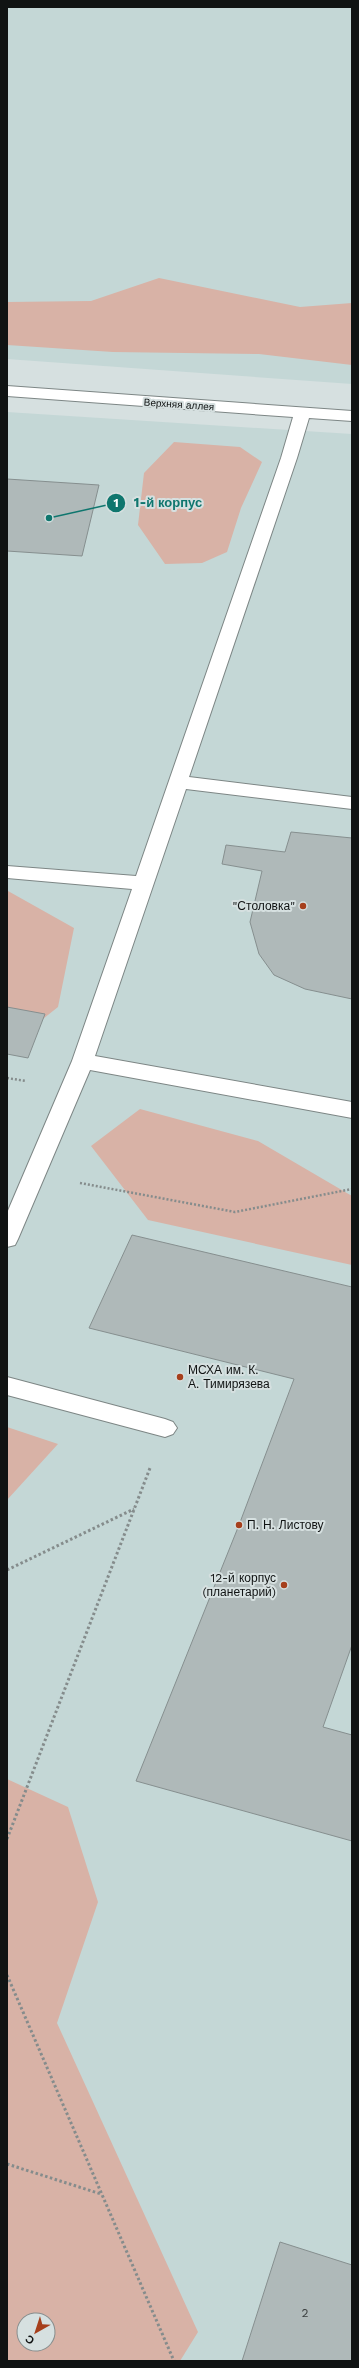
<svg xmlns="http://www.w3.org/2000/svg" width="359" height="2368" viewBox="0 0 359 2368" font-family="'Work Sans',sans-serif">
<style>
.built{fill:#c4d7d6;fill-rule:evenodd}
.green{fill:#d8b2a6;fill-rule:evenodd}
.building{fill:#afb9b9;stroke:#868f8f}
.lines{fill:none;stroke-linecap:round;stroke-linejoin:round}
.minor-casing{stroke:#7d8685;stroke-width:2}
.path-far1{stroke:#858c8c;stroke-width:2.5;stroke-dasharray:2 2;stroke-linecap:butt}
.path{stroke:#858c8c;stroke-width:3;stroke-dasharray:2.5 2.5;stroke-linecap:butt}
.minor{fill:#fff;fill-rule:evenodd}
.poi-dot{fill:#a63f1c;stroke:#d6e0e0;stroke-width:1.5}
.labels{text-anchor:middle;stroke-width:4;stroke-linejoin:round;paint-order:stroke}
.far-street-label{font-size:10px;fill:#101313;stroke:#d6e0e0}
.poi-label{font-size:12px;fill:#101313;stroke:#d6e0e0;text-anchor:end}
.near-number-label{font-size:12px;fill:#383c3c}
.leader{fill:none;stroke:#0f766e;stroke-width:1.5}
.callout-dot{fill:#0f766e;stroke:#d6e0e0;stroke-width:1.5}
.mark-label{font-size:12px;text-anchor:middle;font-weight:bold;fill:#fff}
.callout-label{font-size:13px;text-anchor:middle;font-weight:bold;fill:#0f766e;stroke:#d6e0e0;stroke-width:4;stroke-linejoin:round;paint-order:stroke}
</style>
<rect width="100%" height="100%" fill="#d6e0e0"/>
<path class="built" d="M7,7h345v377l-345,-25z
M7,412l345,22v1927h-345zM24,2320h24v24h-24z"/>
<path class="green" d="M159,278l141,29 52,-4v62l-93,-11 -146,-2 -106,-7v-43l84,-1z
M174,442l66,5 22,15 -21,46 -14,44 -25,11 -37,1 -27,-39 6,-52z
M8,891l66,37 -16,79 -44,35 -7,-1z
M140,1109l118,32 94,55v69l-204,-45 -57,-74z
M7,1427l51,17 -51,56z
M7,1779l61,28 30,95 -41,121 141,309 -18,29h-173zM24,2320h24v24h-24z"/>
<path class="building" d="M7,479l92,6 -17,71 -75,-5z
M291,832l61,6v161l-47,-10 -31,-14 -15,-21 -9,-32 12,-51 -40,-7 4,-19 59,7z
M7,1007l38,7 -17,44 -21,-4z
M132,1235l220,52v358l-29,82 29,8v106l-216,-60 103,-256 55,-146 -205,-51z
M280,2242l72,23v96h-110z"/>
<g class="lines">
<defs>
<path id="minor" d="M7,386l345,25v10l-43,-3 -12,40 -108,319 163,20v12l-166,-20 -91,267 257,46v16l-262,-48 -72,169 -3,6 -8,2v-34l65,-152 60,-172 -125,-11v-12l129,10 145,-418 12,-41 -286,-21z
M7,1377l158,42 8,3 4,6 -4,6 -8,3 -158,-42z"/>
</defs>
<use href="#minor" class="minor-casing"/>
<path class="path-far1" d="M7,1078l19,3
M80,1183l155,29 117,-23"/>
<path class="path" d="M7,1570l127,-61
M7,1839l143,-371
M7,1975l167,386
M7,2164l94,30"/>
<use href="#minor" class="minor"/>
</g>
<g class="poi-dot">
<circle cx="303" cy="906" r="4"/>
<circle cx="180" cy="1377" r="4"/>
<circle cx="239" cy="1525" r="4"/>
<circle cx="284" cy="1585" r="4"/>
</g>
<g class="labels">
<g class="far-street-label">
<text transform="translate(179 404) rotate(4)" y="4">Верхняя аллея</text>
</g>
<g class="poi-label">
<text x="295" y="910">"Столовка"</text>
<text x="188" y="1374" text-anchor="start">МСХА им. К.<tspan x="188" dy="14">А. Тимирязева</tspan></text>
<text x="247" y="1529" text-anchor="start">П. Н. Листову</text>
<text x="276" y="1582">12-й корпус<tspan x="276" dy="14">(планетарий)</tspan></text>
</g>
<g class="near-number-label">
<text x="305" y="2317">2</text>
</g>
</g>
<path class="leader" d="M49 518L116 503"/>
<g class="callout-dot">
<circle cx="49" cy="518" r="4"/>
<circle cx="116" cy="503" r="10"/>
</g>
<g class="mark-label">
<text x="116" y="507">1</text>
</g>
<g class="callout-label">
<text x="168" y="507">1-й корпус</text>
</g>
<rect width="359" height="2368" fill="none" stroke="#101313" stroke-width="16"/>
<g transform="translate(36 2332) rotate(219)"><circle r="19" fill="#d6e0e0" stroke="#878e8e"/>
<path d="M0-3L7 15L0 10L-7 15Z" fill="#a63f1c"/>
<text y="-6" font-size="11" font-weight="bold" text-anchor="middle" fill="#101313">С</text>
</g>
</svg>
